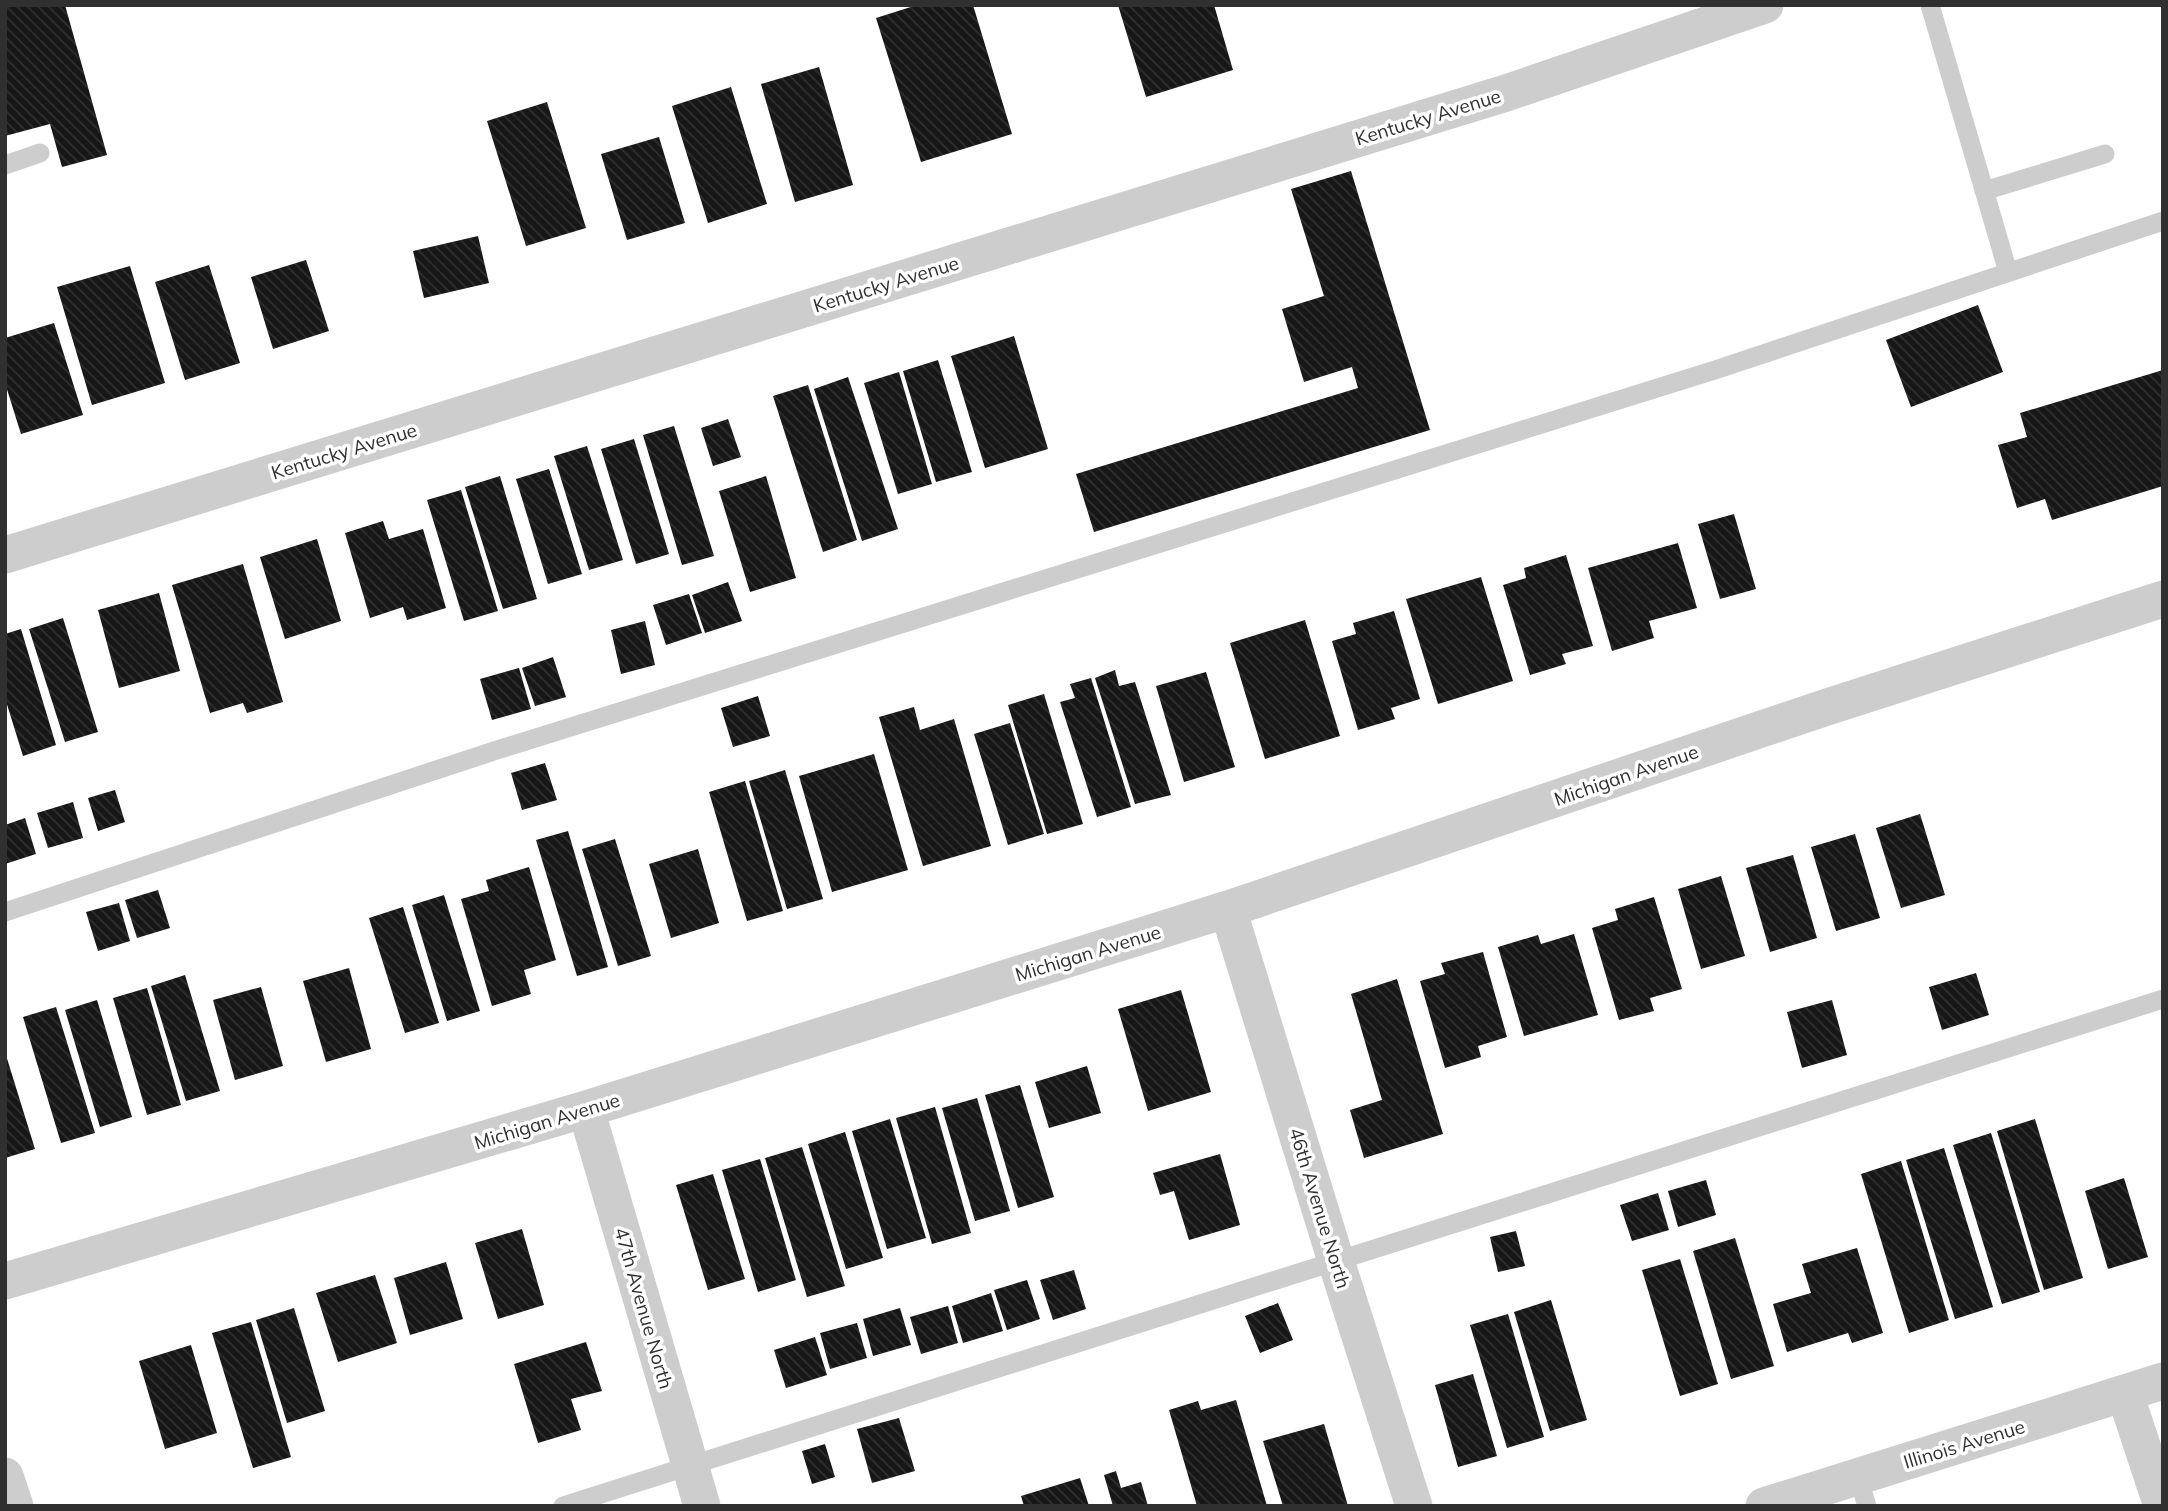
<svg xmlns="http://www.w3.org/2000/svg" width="2168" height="1511" viewBox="0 0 2168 1511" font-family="Mulish,sans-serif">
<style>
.building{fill:url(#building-back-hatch)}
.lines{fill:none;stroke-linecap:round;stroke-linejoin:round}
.service{stroke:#cdcdcd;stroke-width:19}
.minor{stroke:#cdcdcd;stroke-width:37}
.labels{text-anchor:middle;stroke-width:7;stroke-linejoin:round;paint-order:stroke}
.street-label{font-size:19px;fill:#303030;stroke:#fff}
</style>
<defs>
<pattern id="building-back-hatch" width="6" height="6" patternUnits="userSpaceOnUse" patternTransform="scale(1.75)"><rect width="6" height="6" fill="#171717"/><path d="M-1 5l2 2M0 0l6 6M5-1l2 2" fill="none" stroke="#303030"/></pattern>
</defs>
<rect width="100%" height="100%" fill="#fff"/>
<path class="building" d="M5,5h60l42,150 -45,12 -12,-43 -45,12z
M917,5h56l39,129 -91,28 -45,-144z
M1118,5h96l19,65 -87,27z
M819,67l34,118 -58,17 -34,-118z
M731,87l36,117 -59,19 -36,-117z
M547,102l39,126 -60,18 -39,-125z
M659,137l26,86 -58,17 -26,-86z
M1351,171l79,259 -336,102 -18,-58 282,-86 -6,-21 -48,15 -22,-73 42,-13 -33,-107z
M478,236l11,47 -65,15 -11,-47z
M306,260l23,71 -56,18 -22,-72z
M209,265l31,98 -55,17 -30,-98z
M130,266l35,117 -73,22 -35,-118z
M1978,305l25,67 -92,35 -25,-67z
M54,323l29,92 -62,19 -16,-51v-45z
M1014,336l34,113 -63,19 -34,-112z
M938,360l34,112 -36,10 -33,-111z
M2163,370v116l-111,34 -7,-21 -28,9 -19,-63 29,-8 -7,-24z
M899,372l33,112 -34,10 -34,-111z
M848,377l50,152 -36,12 -48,-152z
M808,385l49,155 -34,12 -50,-156z
M728,419l13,38 -28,9 -12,-38z
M674,426l40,130 -32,9 -39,-130z
M634,439l35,115 -33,10 -35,-115z
M587,446l36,114 -34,10 -35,-114z
M549,469l33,105 -34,10 -32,-105z
M500,476l37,123 -34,10 -38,-122z
M766,476l30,102 -46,14 -31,-101z
M461,490l37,121 -34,10 -37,-121z
M1734,514l22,75 -36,10 -22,-75z
M383,521l6,18 34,-10 23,79 -39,12 -4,-13 -33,11 -25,-85z
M317,539l24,82 -56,18 -25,-82z
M1678,543l19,65 -48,13 5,17 -42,13 -24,-83z
M1566,555l27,91 -31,8 4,10 -36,11 -27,-90 23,-7 -2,-10z
M243,564l40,138 -36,11 -4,-10 -33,10 -38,-128z
M1481,577l32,104 -75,23 -32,-105z
M728,582l14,39 -37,12 -13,-38z
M159,593l21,78 -61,17 -21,-78z
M689,594l13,39 -36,12 -13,-40z
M1394,611l26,88 -29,9 4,11 -37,11 -26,-89 24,-7 -3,-11z
M63,618l35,114 -33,10 -36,-113z
M1305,620l35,116 -75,23 -35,-116z
M645,621l10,44 -34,9 -10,-44z
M21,629l35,116 -33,11 -18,-58v-64z
M553,657l13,40 -31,9 -13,-38z
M519,668l12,41 -39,11 -12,-41z
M1115,670l4,16 16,-4 36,113 -36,9 -40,-126z
M1206,672l29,95 -51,15 -28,-96z
M1091,678l40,129 -34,10 -37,-115 15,-4 -5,-14z
M1044,694l39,130 -36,10 -39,-129z
M758,696l12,40 -37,11 -12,-39z
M914,707l6,23 34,-11 37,127 -68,20 -44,-149z
M1010,723l34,111 -36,11 -34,-111z
M874,754l34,116 -76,22 -33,-116z
M545,763l12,37 -35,10 -11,-37z
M785,770l38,129 -36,10 -38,-128z
M745,781l38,130 -36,10 -38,-129z
M115,790l10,32 -27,9 -10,-33z
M73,802l10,36 -35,10 -11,-35z
M1920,814l25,81 -44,13 -25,-80z
M25,818l11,36 -31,10v-39z
M568,831l40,136 -31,9 -41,-136z
M1855,834l25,84 -44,13 -25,-84z
M615,839l36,117 -33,10 -36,-117z
M698,849l21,74 -48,15 -22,-74z
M1793,855l24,83 -47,14 -24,-84z
M529,867l27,93 -32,10 7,24 -39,12 -31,-107 28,-8 -3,-11z
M1721,876l24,80 -44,13 -23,-80z
M158,890l12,38 -33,10 -12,-38z
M444,895l36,116 -33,10 -35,-116z
M1654,897l28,92 -32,9 4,13 -35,9 -27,-92 26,-8 -3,-11z
M119,903l11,38 -32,10 -12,-39z
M403,907l36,116 -34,10 -36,-115z
M1574,934l24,81 -74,21 -26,-89 40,-12 3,9z
M1483,952l24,85 -29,9 3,11 -36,11 -25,-87 25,-7 -4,-11z
M349,968l22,81 -45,13 -23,-81z
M1976,973l13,42 -47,15 -13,-43z
M185,975l35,116 -34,10 -35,-115z
M1397,979l46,155 -79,24 -14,-48 32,-10 -31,-106z
M261,987l22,79 -48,14 -22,-80z
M147,988l34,117 -34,10 -34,-117z
M1181,990l30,102 -63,19 -30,-102z
M97,1000l35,117 -32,10 -35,-117z
M1832,1000l15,55 -45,13 -15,-56z
M56,1007l39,126 -34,10 -38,-126z
M5,1052l30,97 -30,9z
M1087,1066l14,47 -52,15 -14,-46z
M1020,1085l34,112 -36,11 -33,-113z
M977,1098l33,113 -35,10 -33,-113z
M935,1107l36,126 -39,11 -36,-126z
M890,1119l36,119 -39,11 -35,-118z
M2035,1119l48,159 -39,12 -47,-159z
M845,1132l38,126 -37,11 -38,-125z
M1991,1133l49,159 -38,12 -49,-159z
M802,1147l43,139 -38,11 -42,-139z
M1944,1148l49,159 -38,12 -49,-159z
M1220,1154l20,71 -51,15 -15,-49 -14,4 -7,-22z
M760,1159l36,121 -38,12 -36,-122z
M1901,1161l48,159 -40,13 -48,-159z
M713,1174l32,105 -37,11 -32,-105z
M2124,1178l24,79 -40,12 -23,-78z
M1706,1180l10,35 -38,12 -10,-36z
M1658,1193l11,37 -37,11 -12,-36z
M522,1229l22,76 -46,14 -23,-76z
M1516,1231l9,35 -27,6 -8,-35z
M1735,1238l39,128 -43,13 -38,-128z
M1857,1248l26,85 -31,10 -4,-10 -61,19 -14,-48 38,-11 -9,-29z
M1680,1259l38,125 -38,12 -38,-126z
M446,1262l17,57 -53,16 -16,-57z
M1074,1270l12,39 -33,11 -13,-40z
M375,1275l22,68 -59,19 -22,-69z
M1027,1280l13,39 -33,11 -13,-40z
M991,1293l12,38 -40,12 -11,-37z
M1551,1300l36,120 -37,11 -36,-119z
M1278,1303l15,37 -33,13 -15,-37z
M948,1306l10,37 -37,11 -11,-37z
M294,1308l31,103 -38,12 -31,-103z
M900,1308l11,37 -38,11 -10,-37z
M1508,1314l36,123 -37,11 -37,-123z
M251,1322l40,135 -38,11 -41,-135z
M857,1323l10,35 -37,11 -10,-36z
M815,1337l12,38 -41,13 -12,-38z
M586,1342l16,49 -31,8 10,31 -43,13 -24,-79z
M191,1345l26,88 -52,16 -26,-88z
M1473,1374l24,82 -39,11 -23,-82z
M1236,1400l31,106h-70l-28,-96 29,-9 3,9z
M899,1418l16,53 -43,12 -15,-54z
M1324,1424l24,82h-65l-20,-65z
M825,1444l10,33 -23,7 -10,-33z
M1116,1471l5,17 20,-6 7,24h-35l-9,-31z
M1080,1478l9,28h-65l-3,-10z"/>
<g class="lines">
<path class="service" d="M1930,5l78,267
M5,165l35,-12
M1984,191l121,-37
M5,912l489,-161 1221,-381 448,-149
M1858,1477l9,29
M563,1506l1600,-507"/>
<path class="minor" d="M5,555l1501,-462 259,-88
M1228,909l108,352 78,245
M586,1109l116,397
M5,1281l581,-172 642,-200 596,-201 339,-109
M2125,1394l37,112
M5,1476l10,30
M1764,1506l399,-125"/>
</g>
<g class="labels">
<g class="street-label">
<text transform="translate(1428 117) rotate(-17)" y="7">Kentucky Avenue</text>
<text transform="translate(886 284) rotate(-17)" y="7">Kentucky Avenue</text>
<text transform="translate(344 451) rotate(-17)" y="7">Kentucky Avenue</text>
<text transform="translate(1626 775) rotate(-19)" y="7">Michigan Avenue</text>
<text transform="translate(1088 953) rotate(-17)" y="7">Michigan Avenue</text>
<text transform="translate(547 1121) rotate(-17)" y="7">Michigan Avenue</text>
<text transform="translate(1320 1208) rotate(73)" y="7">46th Avenue North</text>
<text transform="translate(644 1308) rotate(74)" y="7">47th Avenue North</text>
<text transform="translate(1964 1444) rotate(-17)" y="7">Illinois Avenue</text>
</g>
</g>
<rect width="2168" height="1511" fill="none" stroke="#303030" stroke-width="14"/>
</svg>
